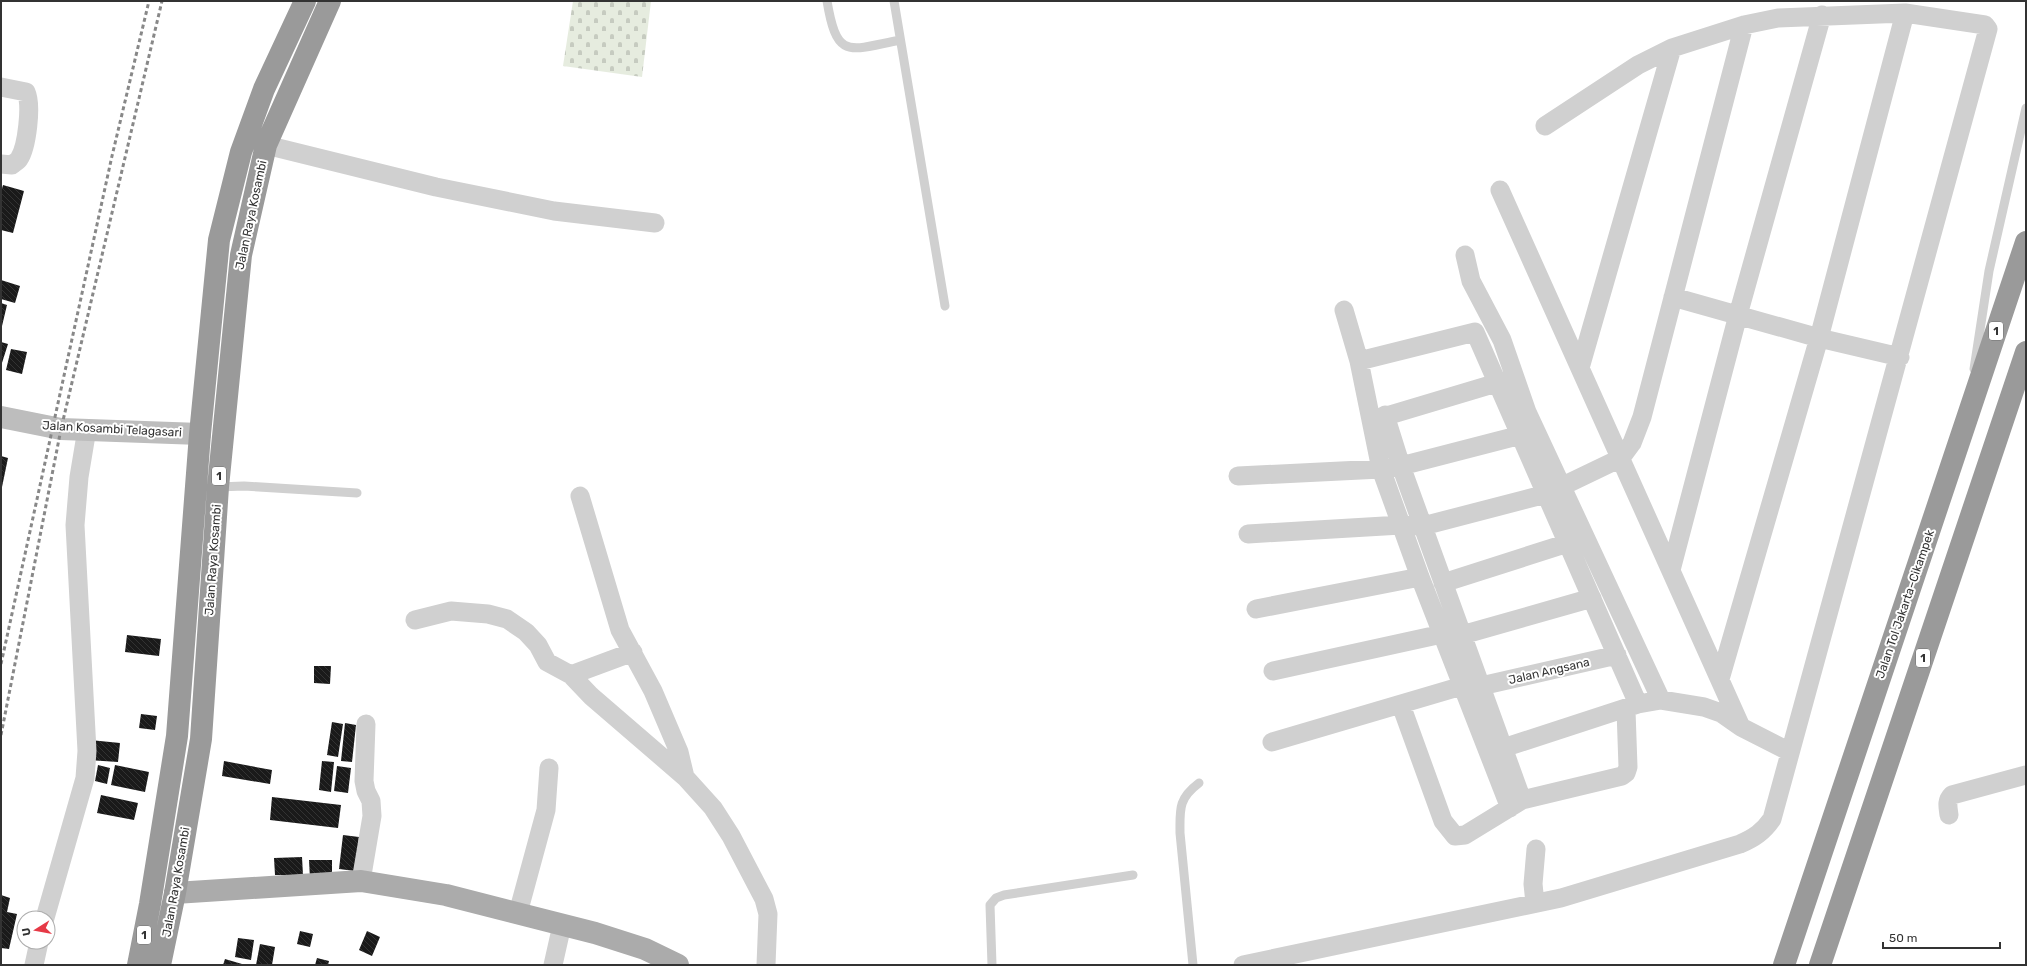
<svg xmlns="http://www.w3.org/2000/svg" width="2027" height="966" viewBox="0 0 2027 966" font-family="Rubik,sans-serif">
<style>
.cemetery{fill:url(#cemetery-stones)}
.building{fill:url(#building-back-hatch)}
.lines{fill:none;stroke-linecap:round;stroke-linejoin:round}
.lane{stroke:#d0d0d0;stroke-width:9}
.street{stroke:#d0d0d0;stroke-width:19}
.secondary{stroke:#bdbdbd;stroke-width:22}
.primary{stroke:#ababab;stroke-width:22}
.highway{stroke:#9a9a9a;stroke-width:22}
.rail{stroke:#888;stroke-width:3;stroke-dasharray:4 3;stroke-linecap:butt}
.labels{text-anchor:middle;stroke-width:4;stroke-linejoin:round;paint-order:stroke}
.shield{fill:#fff;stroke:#707070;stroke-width:1}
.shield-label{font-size:11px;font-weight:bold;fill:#333}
.street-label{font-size:12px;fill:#333;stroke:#fff}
</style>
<defs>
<pattern id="cemetery-stones" width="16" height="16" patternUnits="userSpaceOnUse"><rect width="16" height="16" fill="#e6ecdf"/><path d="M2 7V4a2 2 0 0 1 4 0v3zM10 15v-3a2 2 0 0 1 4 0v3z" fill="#c6cbc0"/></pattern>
<pattern id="building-back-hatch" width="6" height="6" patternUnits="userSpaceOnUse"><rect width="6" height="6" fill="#1a1a1a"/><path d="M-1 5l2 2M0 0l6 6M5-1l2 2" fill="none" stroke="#333"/></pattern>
</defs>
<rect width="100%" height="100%" fill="#fff"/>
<path class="cemetery" d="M573,1h78l-9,76 -79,-11z"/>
<path class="building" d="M3,185l21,6 -11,42 -12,-3v-38z
M1,280l19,6 -5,17 -14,-4z
M1,303l6,2 -5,21h-1z
M1,342l7,2 -7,22z
M11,349l16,3 -5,22 -16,-4z
M1,456l7,2 -6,29h-1z
M127,635l34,4 -2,17 -34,-4z
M314,666h17l-1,18 -16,-1z
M141,714l16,2 -2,14 -16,-2z
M332,722l11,2 -5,33 -11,-2z
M345,723l11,2 -4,37 -11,-1z
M90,740l30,3 -2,19 -30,-2z
M224,761l48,9 -2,14 -48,-8z
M322,761l12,1 -3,30 -12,-2z
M98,765l12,3 -3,16 -12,-3z
M115,765l34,7 -4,20 -34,-7z
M337,766l14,2 -3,25 -14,-2z
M101,795l37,8 -4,17 -37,-7z
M272,797l69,8 -3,23 -68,-8z
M343,835l16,2 -4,34 -16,-2z
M302,857l1,18h-28l-1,-17z
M309,860h23v18l-22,1z
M1,895l9,3 -3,14 10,2 -8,35 -8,-1z
M300,931l13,3 -3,13 -13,-3z
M367,931l13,6 -8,19 -13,-6z
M238,938l16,2 -3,20 -16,-3z
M260,944l15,3 -3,18h-16z
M317,958l12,3 -1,4h-13z
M225,959l17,5v1h-19z"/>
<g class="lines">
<path class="lane" d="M827,1c10,60 22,49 73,39
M894,1l51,305
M1974,369l15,-98 37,-163
M218,487l26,-1 113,7
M992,965l-2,-60 6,-7 8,-3 129,-20
M1193,965l-13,-132c0,-24 -2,-34 19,-50"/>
<path class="street" d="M1,87l25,5c6,13 1,55 -7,67 -1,2 -5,4 -7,6l-11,-1
M266,145l170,42 118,24 101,12
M1500,190l241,537
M1465,255l6,26 31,59 25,72 134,288
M1673,297l146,41 81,19
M1344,310l15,51 22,108 39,108 90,231
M1359,361l116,-29 163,372
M1580,368l92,-320
M1385,415l16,51 121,334
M1373,420l137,-41
M1238,476l143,-7 20,-3 120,-31
M580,496l40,134 33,61 26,61 6,25 28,31 18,28 33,63 4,15 -2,51
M1248,534l153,-9 22,1 123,-32 75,-36 11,-15 10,-26 102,-392
M1671,570l67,-255 84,-300
M1443,583l125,-40
M1256,609l164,-32
M415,620l36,-9 37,3 19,5 19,13 12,13 9,17 24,13 62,-23
M1462,635l130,-37
M1273,671l169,-37 12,-5
M571,675l20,21 94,81
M1720,679l99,-341 86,-325
M1401,705l42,116 12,15 10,-1 57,-35 100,-24 4,-3 2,-6 -2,-57
M1272,742l190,-56h19l136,-31
M1503,748l135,-44 23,-4 43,7 17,6 20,14 49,25
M1949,815c-1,-8 -3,-14 3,-20l74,-20
M361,881l11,-65 -1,-15 -5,-10 -2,-10 2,-57
M1535,903l-2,-19 3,-35
M518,913l28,-103 3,-42
M45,918l40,-140 2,-27 -12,-226 4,-48 8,-48
M34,965l5,-23
M553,965l9,-40
M1243,965l318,-67 179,-54c14,-6 23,-12 32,-25l216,-790 -3,-4 -80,-12 -127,5 -34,7 -72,23 -34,17 -93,61"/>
<path class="secondary" d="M1,417l60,12 139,5"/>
<path class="primary" d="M175,893l186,-12 85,14 149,38 50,16 33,16"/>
<path class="highway" d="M138,965l12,-61 27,-168 23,-302 19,-194 22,-88 23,-63 41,-88
M160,965l15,-72 26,-154 17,-252 23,-232 25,-110 64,-144
M1784,965l242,-723
M1820,965l206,-613"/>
<path class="rail" d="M1,664l111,-508 37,-155
M1,735l60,-306 101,-428"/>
</g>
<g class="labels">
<g class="shield">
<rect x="1989" y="322" width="14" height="18" rx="3"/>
<rect x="212" y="467" width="14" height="18" rx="3"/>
<rect x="1916" y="649" width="14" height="18" rx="3"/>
<rect x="137" y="926" width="14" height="18" rx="3"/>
</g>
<g class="shield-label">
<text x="1996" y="335">1</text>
<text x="219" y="480">1</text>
<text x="1923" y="662">1</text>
<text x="144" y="939">1</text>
</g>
<g class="street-label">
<text transform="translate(251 215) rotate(-78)" y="4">Jalan Raya Kosambi</text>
<text transform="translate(112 429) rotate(3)" y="4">Jalan Kosambi Telagasari</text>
<text transform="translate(213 560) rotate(-86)" y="4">Jalan Raya Kosambi</text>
<text transform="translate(1905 604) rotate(-71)" y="4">Jalan Tol Jakarta–Cikampek</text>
<text transform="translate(1549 671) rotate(-13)" y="4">Jalan Angsana</text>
<text transform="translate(176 882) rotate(-80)" y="4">Jalan Raya Kosambi</text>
</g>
</g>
<rect width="2027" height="966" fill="none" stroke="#333333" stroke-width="4"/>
<g transform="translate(36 930) rotate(259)"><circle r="19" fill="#ffffff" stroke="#adadad"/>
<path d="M0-3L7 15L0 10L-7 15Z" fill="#e63946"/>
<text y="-6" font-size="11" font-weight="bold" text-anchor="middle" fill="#333333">U</text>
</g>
<path d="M1883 942v6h117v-6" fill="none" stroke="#333333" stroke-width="2"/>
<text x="1889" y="942" font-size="12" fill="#333333" stroke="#ffffff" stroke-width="3" paint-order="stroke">50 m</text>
</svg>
